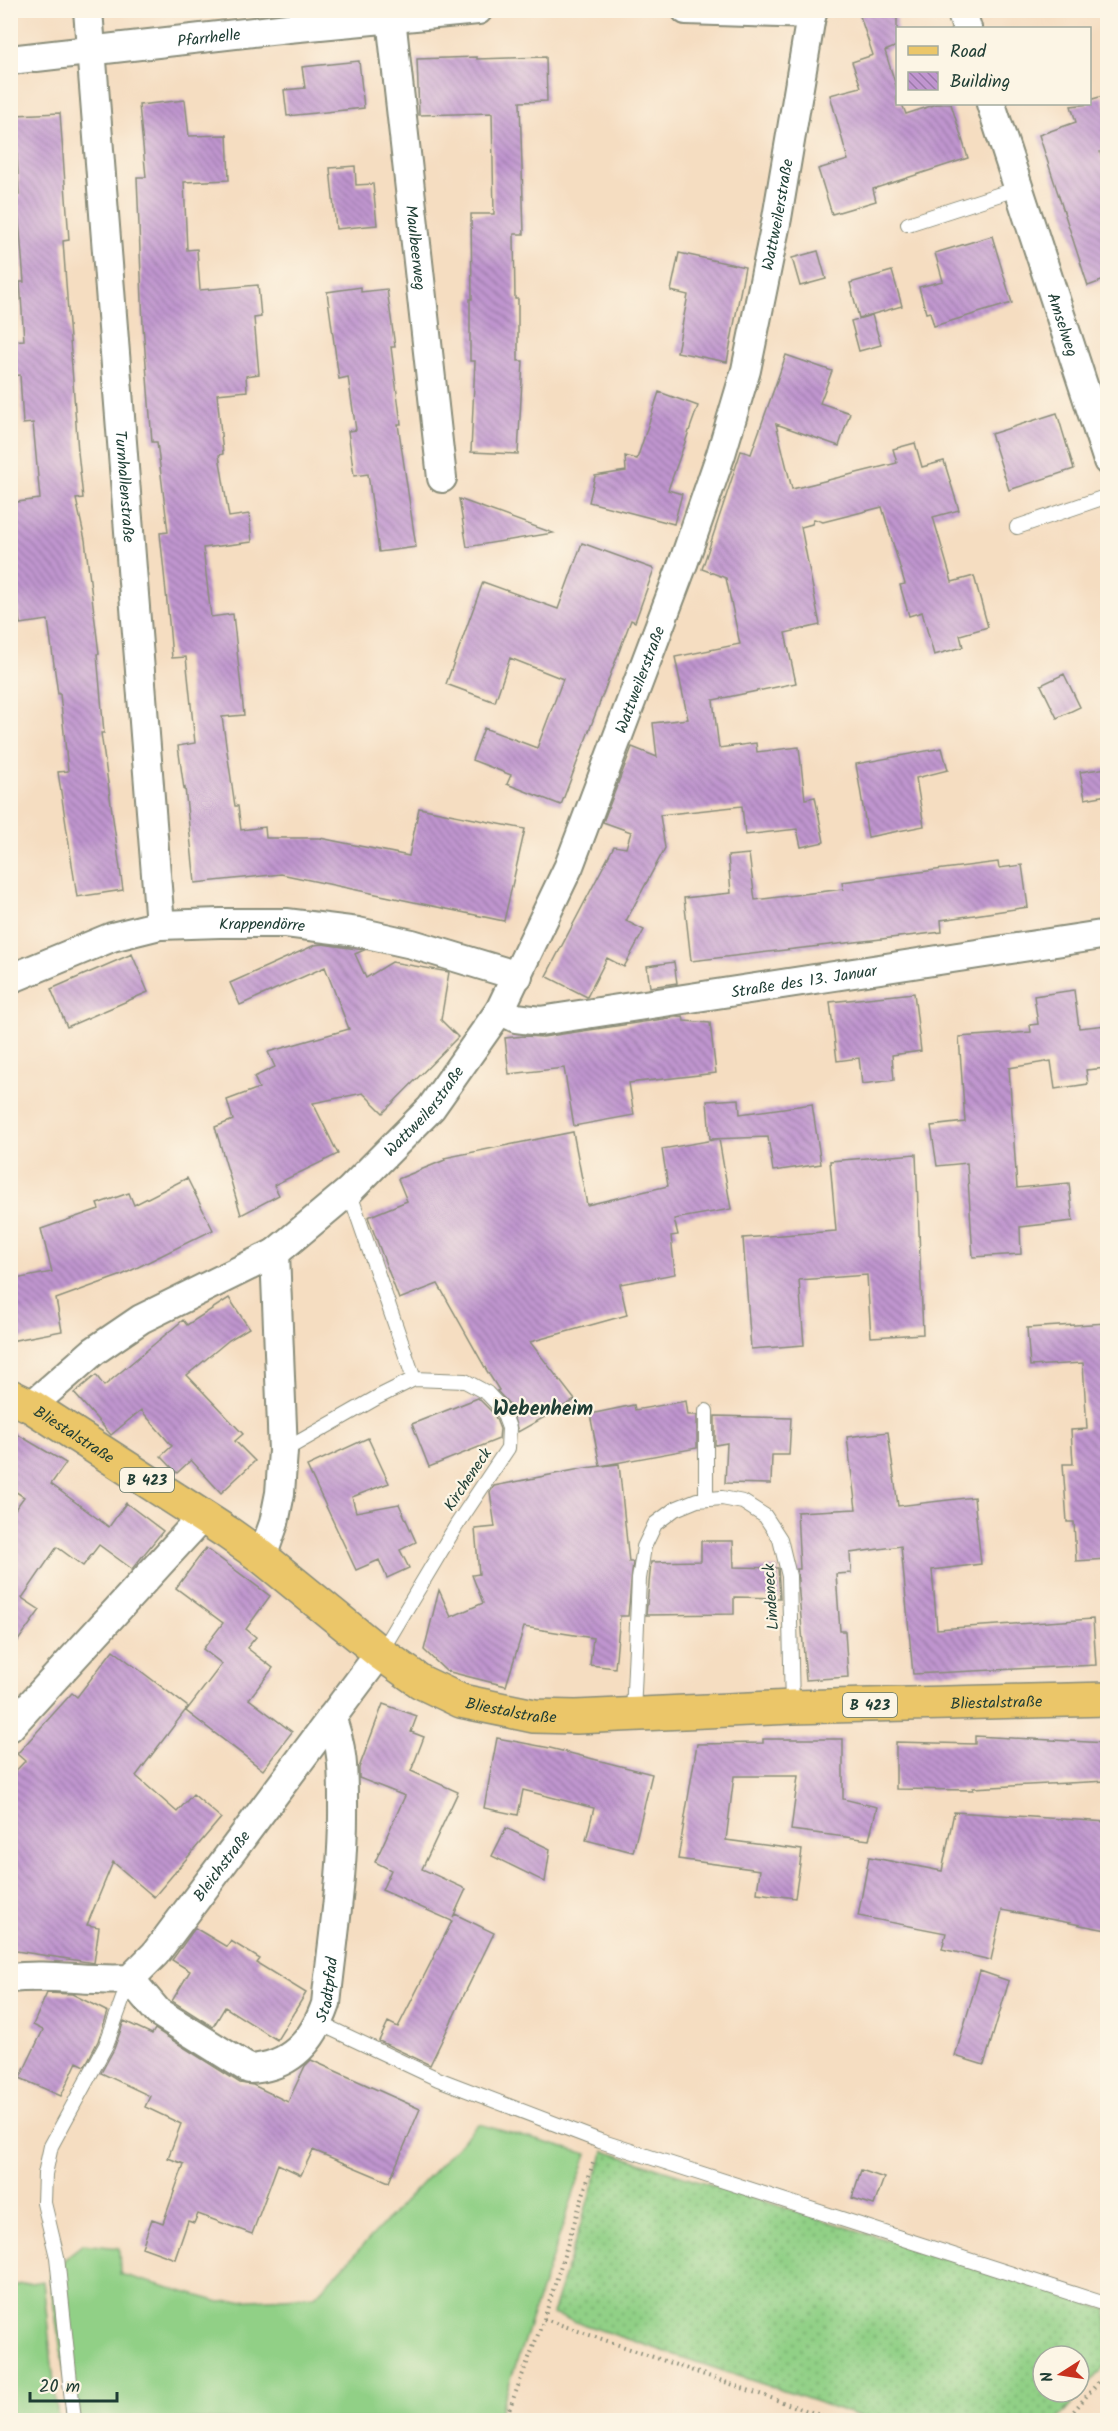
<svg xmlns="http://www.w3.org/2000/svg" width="1118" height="2431" viewBox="0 0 1118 2431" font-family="Kalam,sans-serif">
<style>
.grass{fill:#91d086;stroke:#58865d;stroke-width:1.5}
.garden{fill:url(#garden-dots);stroke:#58865d;stroke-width:1.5;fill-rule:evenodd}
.building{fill:url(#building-back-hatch)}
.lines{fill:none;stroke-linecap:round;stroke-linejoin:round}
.service-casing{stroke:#8a8d7a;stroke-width:16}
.minor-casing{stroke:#8a8d7a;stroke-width:32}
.primary-casing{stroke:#8a8d7a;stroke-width:36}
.path{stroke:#8a8d7a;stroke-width:4;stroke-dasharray:1.5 4.5;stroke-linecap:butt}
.service{stroke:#fff;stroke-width:14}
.minor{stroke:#fff;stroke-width:28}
.primary{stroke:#ebc669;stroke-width:33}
.labels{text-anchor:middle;stroke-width:4.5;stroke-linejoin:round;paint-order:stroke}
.shield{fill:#fcf5e5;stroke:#617469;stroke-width:1.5}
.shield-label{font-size:15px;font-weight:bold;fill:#1f3d34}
.street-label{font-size:16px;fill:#1f3d34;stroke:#fcf5e5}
.quarter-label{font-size:20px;font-weight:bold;fill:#1f3d34;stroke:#fcf5e5}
</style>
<defs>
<pattern id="garden-dots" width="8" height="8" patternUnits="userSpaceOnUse" patternTransform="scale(1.5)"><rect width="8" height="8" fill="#91d086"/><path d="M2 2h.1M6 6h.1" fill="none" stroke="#76aa6e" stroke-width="1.8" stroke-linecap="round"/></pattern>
<pattern id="building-back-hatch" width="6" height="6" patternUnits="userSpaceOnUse" patternTransform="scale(1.5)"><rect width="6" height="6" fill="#c095cf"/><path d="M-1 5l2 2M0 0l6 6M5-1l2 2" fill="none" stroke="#9b7ba9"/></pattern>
</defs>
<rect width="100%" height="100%" fill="#fcf5e5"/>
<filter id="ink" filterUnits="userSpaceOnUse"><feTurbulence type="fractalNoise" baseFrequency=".0167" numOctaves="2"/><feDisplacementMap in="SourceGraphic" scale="12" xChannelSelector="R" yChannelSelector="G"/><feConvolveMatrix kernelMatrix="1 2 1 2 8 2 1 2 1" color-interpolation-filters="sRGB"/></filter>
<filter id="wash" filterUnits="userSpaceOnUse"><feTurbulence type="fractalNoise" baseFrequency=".008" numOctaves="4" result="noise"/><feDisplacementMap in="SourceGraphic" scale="24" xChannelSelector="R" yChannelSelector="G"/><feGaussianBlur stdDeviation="1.35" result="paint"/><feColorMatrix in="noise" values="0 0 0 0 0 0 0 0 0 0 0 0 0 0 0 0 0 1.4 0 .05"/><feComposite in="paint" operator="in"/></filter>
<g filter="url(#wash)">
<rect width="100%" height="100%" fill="#f5ddc1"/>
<path class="grass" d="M478,2124l109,30 -90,266h-425l-23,-144 20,-21 14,-11 36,4 1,26 100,28 95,-6z
M43,2281l15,139h-47v-134z"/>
<path class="garden" d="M604,2151l503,158v54l-50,57h-186l-319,-106zM1043,2356h36v36h-36z"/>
<g id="blocks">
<path class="building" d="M858,10h39v36l-12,5 12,38v15h5l4,10 31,-10h14l17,54 -95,31 3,12 -44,13 -14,-45 30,-9 -18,-65 31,-8 -9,-25 21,-7z
M477,57v2l69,-2 1,44 -27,1 4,132h-10l1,65h3v62h5l-5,93 -47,-2 4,-91h-5v-62h2l-1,-85h23l-2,-101 -73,2 -2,-56z
M359,61l5,47 -77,8 -3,-26 21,-2 -3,-21z
M1103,96l4,14v39l-7,3 7,22v105l-19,7 -49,-151 37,-13 -5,-16 18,-2v-4z
M185,100l4,36 38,-1 2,45 -45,2 3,68 10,-1 3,41 58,-5 3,32 -7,1 5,56 -13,2 1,15 -30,3 6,60 -4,1 10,62 20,-3 3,28 -49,6 8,69 22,-3 11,101 -22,2 13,89h3l3,24 24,-3 1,11h54l89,18 10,-48 106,21 -21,92 -223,-47 -86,9 -10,-95 -1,1 -6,-43 17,-3 -9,-86 -14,1 -3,-36 -9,-89 8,-1 -11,-90h-5l-9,-117 -6,-148h9l-7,-72z
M60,113l9,127 -6,1 15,211 5,46 -7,1 9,41 14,114h-2l7,79h-3l22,157 -46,7 -19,-125 10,-1 -8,-77h-2l-10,-74 -28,4 -5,-33 -5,1v-89l30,-4 -7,-76 -10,1 -3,-49 -10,1v-35l14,-1 -4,-58h4l-7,-87h2l-4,-80z
M355,166l1,19 17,-1 4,41 -41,4 -6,-61z
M992,236l20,67 -78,23 -4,-14 -4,1 -7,-26 24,-6 -8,-28z
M818,251l8,28 -26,7 -8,-28z
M679,253l66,14 -18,95 -50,-10 11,-57 -17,-4z
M892,271l10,35 -43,12 -9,-35z
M361,287v5l26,-3 8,58h-4l10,77h-3l18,123 -37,5 -11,-78 -14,2 -6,-45 8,-1 -8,-53 -9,2 -12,-87z
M872,315l9,30 -22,6 -8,-30z
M786,355l46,16 -12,32 30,10 -11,33 -63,-22 16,65 105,-26 -4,-14 22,-6 7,24 22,-6 15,49 -26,7 19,65 22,-6 14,51 -28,8 3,12 -29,8 -12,-43 -13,4 -9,-31 5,-1 -23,-77 -59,15 -9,-3 -2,5 -11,3 19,98 -35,8 11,50 -83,17 6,48 37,-5 1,9 42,-5 6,52 10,-2 9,45 -23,5 -4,-18 -52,6 -3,-29 -82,9 5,33 -39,73 18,9 -20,37 -17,-9 -20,39 -41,-21 68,-130 12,2 5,-16 -28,-10 29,-75 25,10 -4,-34 35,-4 -13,-62 65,-13 -14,-66 -24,-9 39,-118 10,3z
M659,392l39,14 -30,84 14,4 -8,30 -85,-22 6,-26 31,-5 -1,-15 12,3z
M1057,413l17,56 -65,21 -18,-56z
M459,499l94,34 -86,14z
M582,543l72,26 -19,53 -4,-2 -70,185 -54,-21 4,-9 -39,-15 12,-32 53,20 26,-69 -53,-21 -15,44 -49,-18 37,-102 75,27z
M1064,674l16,33 -23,11 -16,-33z
M942,748l6,22 -32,8 8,48 -56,11 -12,-73z
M1107,768v27l-22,4 -5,-27z
M749,854l6,46 88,-11 -1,-7 156,-20 1,6 23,-3 6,42 -87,13 1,12 -251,29 -7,-63 47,-5 -3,-37z
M322,944l42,6 -9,4 11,24 26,-16 57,10 -8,48 17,17 -75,76 -20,-20 -50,10 25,51 -64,31 5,10 -38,20 -26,-88 18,-7 -6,-20 32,-12 -5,-11 21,-10 -7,-15 81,-23 -24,-62 -85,38 -10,-22 85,-38z
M132,954l16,38 -81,35 -16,-38z
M674,962l3,21 -27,4 -3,-21z
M1074,990l5,38 28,-3v43l-21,2 2,14 -33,5 -4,-28 -42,7 8,120 52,-5 4,38 -53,6 1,27 -48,3 -6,-94 -30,3 -6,-40 34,-4 -6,-85 72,-5 -1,-7 8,-1 -4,-28z
M914,993l7,58 -29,4 2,25 -32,4 -3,-26 -22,3 -7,-59z
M683,1016l1,5 26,2 6,50 -87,10 5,32 -60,11 -10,-58 -55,6 -4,-36 19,-2 19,1z
M739,1099l1,15 72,-10 9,60 -48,7 -5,-34 -58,2 -3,-38z
M573,1132l14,73 81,-19 -6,-37 57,-10 12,70 -57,10 4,16 -7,1 4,38 -55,10 7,31 -97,27 45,58 -57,32 -8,-27 -13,-14 2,-1 -12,-19 -49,-87 -39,15 -31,-82 39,-16 -9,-22 47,-19 -1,-2z
M916,1154l7,180 -52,3 -4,-62 -68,5 5,65 -53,4 -8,-111 93,-7 -6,-70z
M187,1178l26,52 -91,45 -66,24 6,32 -52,10v-61l42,-8 -11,-43 58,-20 -2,-5 32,-11 5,12z
M229,1298l20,30 -20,12 -42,35 56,59 -8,7 20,20 -34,32 -30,-33 -14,13 -16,-17 11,-10 -31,-36 -30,25 -37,-42 22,-18 8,11 79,-66 4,5z
M1107,1323v236l-31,2 -2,-39h-7l-4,-58h10l-2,-34 16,-1 -4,-66 -53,3 -3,-38z
M478,1398l16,16 6,15 -1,10 -70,28 -17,-43z
M686,1401l2,14h9v33l-97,18 -10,-52 44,-9 1,5z
M715,1416l76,2 -2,37h-17l-1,29 -46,-1 2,-40 -12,2z
M10,1430l56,33 -15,21 58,43 17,-24 37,28 -31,38 -33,-24 -16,21 -26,-19 -35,51 18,12 -30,42v-136l14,-19 -14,-9z
M888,1432l10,74 76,-9 7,67 -49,6 5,59 156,-10 3,46 -183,9 -12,-128 -51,7 1,20 -15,1 4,57h5l3,46 -42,3 -9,-111h3l-3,-57 59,-3 -9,-72z
M368,1438l21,45 -37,14 4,15 43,-8 17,38 -16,8 9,18 -22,10 -8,-18 -23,10 -49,-104z
M619,1464l10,98h4l-5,54h-8l-5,52 -25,-3 3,-27 -69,-11 -18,59 -60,-15 -22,-21 15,-60 12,27 32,-14 -11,-28 7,-1 -4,-45 20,-2 -5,-35 4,-6 91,-18z
M701,1541h32l1,26 44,1 2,30 -46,-1v17l-88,1 5,-53 50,-1z
M206,1548l64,48 -24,33 10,8 -9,11 26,20 -24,31 43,33 -29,38 -77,-59 36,-47 -19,-15 20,-26 -47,-35z
M113,1650l75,57 -52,69 41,36 16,-18 28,24 -67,79 -41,-35 -26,63 12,2 -5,36 -84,-13v-173l15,-16 -8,-7 55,-61 5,4z
M383,1704l34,12 -6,16 13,5 -13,34 47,21 -36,77 44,20 -13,28 2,-3 39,19 -64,132 -51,-24 9,-19 10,5 54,-106 -70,-31 9,-20 -16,-8 30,-66 -46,-18v-10z
M975,1736l132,7v38l-134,7v2l-77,-1v-47l79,2z
M497,1738l53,10 102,26 -19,78 -47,-12 8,-32 -71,-18 -5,25 -34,-7z
M763,1739h80v60l34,8 -8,33 -78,-10 7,-54h-64l-8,64 76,10 -7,48 -38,-5 3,-23 -82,-11 19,-115 66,-1z
M954,1812l153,10v108l-105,-20 -11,50 -49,-11 4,-16 -88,-17 11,-59 73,14z
M506,1828l44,21 -5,33 -53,-26z
M195,1928l32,19 4,-6 29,18 -3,4 49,30 -29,47 -52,-33 -12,20 -41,-26 18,-30 -18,-11z
M980,1971l29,10 -25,84 -29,-9z
M47,1993l25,1 36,18 -10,29 -13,25 -8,-4 -16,34 -41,-18 23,-48 -10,-5z
M124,2021l28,13 3,-5 85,54 13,2 35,17 17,-36 6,-6 109,49 -31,73 -76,-32 -12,25 -23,-11 -26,70 -54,-20 -4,9 -6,-2 -13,38 -33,-12 10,-28 11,4 21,-59 -16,-6 13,-34 -36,-17 5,-11 -49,-23 13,-24z
M861,2170l23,8 -10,27 -22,-7z"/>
</g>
</g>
<g filter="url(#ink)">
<use href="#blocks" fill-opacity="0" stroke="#8a8d7a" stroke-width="1.5"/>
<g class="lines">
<defs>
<path id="service" d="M908,224l111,-36
M1017,527l91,-31
M349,1191l65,188
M706,1411v87
M283,1451l95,-54 36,-18 51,2 22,12 15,16 7,19 -1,20 -52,78 -76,127
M633,1714l6,-135 5,-32 11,-23 20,-15 22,-9 25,-2 21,4 22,14 15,23 9,37 3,131
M319,2023l119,56 162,62 508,164
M74,2420l-17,-163 -13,-54 1,-29 6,-28 55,-101 24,-66"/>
<g id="minor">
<path id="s1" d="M88,10l72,915"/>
<path d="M686,10l126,4"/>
<path d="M961,10l6,18"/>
<path id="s2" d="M391,18l51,460"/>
<path id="s3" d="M10,60l278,-32 190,-18"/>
<path id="s4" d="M991,104l117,357"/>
<path id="s5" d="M10,979l102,-42 48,-12 60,-2h66l72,9 54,12 106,32"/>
<path id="s6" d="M500,1010l16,8 24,3 568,-87"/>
<path id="s7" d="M31,1406l63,-55 47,-32 134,-66 74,-62 82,-83 69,-98 69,-144 115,-305 37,-107 25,-84 31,-152 35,-208"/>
<path d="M262,1557l12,-34 6,-30 3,-42 -8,-198"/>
<path d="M10,1727l193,-211"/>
<path id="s8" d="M10,1978c41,-5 80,4 120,1l25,-25 225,-301"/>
<path id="s9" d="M130,1979l28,33 91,57c41,-2 64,-27 77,-65 7,-67 18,-133 17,-201 0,-31 0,-57 -12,-85"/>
</g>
<g id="primary">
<path id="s10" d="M10,1396l21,10 197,127 34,24 118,96 41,29 40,19 73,15 42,1 216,-10 316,-8"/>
</g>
</defs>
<use href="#service" class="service-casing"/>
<use href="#minor" class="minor-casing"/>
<use href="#primary" class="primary-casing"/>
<path class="path" d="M544,2319l290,101
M505,2420l39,-101 50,-159
M1066,2420l42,-49"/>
<use href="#service" class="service"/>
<use href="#minor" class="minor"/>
<use href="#primary" class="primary"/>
</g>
</g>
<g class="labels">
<g class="shield">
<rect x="120" y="1468" width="54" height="24" rx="4.5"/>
<rect x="843" y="1693" width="54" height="24" rx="4.5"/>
</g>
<g class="shield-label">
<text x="147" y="1485">B 423</text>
<text x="870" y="1710">B 423</text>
</g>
<g class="street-label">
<text dy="6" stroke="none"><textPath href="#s3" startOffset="200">Pfarrhelle</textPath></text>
<text dy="6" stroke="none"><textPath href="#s7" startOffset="1468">Wattweilerstraße</textPath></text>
<text dy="6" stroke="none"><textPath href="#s2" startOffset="231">Maulbeerweg</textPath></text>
<text dy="6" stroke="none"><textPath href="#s4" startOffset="232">Amselweg</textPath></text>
<text dy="6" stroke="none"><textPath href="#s1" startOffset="478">Turnhallenstraße</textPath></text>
<text dy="6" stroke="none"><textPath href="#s7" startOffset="982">Wattweilerstraße</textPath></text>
<text dy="6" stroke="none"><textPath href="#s5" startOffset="262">Krappendörre</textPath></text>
<text dy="6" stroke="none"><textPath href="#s6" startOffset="309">Straße des 13. Januar</textPath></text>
<text dy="6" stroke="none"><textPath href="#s7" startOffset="496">Wattweilerstraße</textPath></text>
<text dy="6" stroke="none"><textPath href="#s10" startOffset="75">Bliestalstraße</textPath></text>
<text transform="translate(467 1479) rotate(-56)" y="6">Kircheneck</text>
<text transform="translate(770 1597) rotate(-94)" y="6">Lindeneck</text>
<text dy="6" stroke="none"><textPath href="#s10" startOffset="1083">Bliestalstraße</textPath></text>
<text dy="6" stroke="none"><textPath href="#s10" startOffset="597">Bliestalstraße</textPath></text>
<text dy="6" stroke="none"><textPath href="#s8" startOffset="266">Bleichstraße</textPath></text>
<text dy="6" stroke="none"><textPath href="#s9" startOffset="273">Stadtpfad</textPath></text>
</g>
<g class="quarter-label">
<text x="543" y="1415">Webenheim</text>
</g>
</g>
<rect width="1118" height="2431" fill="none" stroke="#fcf5e5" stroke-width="36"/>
<rect x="896" y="27" width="195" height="78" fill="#fcf5e5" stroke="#a4ab9e" stroke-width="1.5"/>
<rect x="908" y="46" width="30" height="9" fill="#ebc669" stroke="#a4ab9e" stroke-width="1.5"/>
<text x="950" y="57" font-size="18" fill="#1f3d34">Road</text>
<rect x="908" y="72" width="30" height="18" fill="url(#building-back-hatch)" stroke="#a4ab9e" stroke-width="1.5"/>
<text x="950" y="87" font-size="18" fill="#1f3d34">Building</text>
<g transform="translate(1061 2374) rotate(258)"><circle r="28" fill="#fcf5e5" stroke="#a4ab9e" stroke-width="1.5"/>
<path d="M0-4.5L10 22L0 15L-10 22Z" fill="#c8321e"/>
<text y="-9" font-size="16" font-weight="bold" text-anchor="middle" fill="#1f3d34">N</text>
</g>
<path d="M30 2392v9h87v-9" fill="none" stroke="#1f3d34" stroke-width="3"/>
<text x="39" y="2392" font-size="18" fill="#1f3d34" stroke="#fcf5e5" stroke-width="4.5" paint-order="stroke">20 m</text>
</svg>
